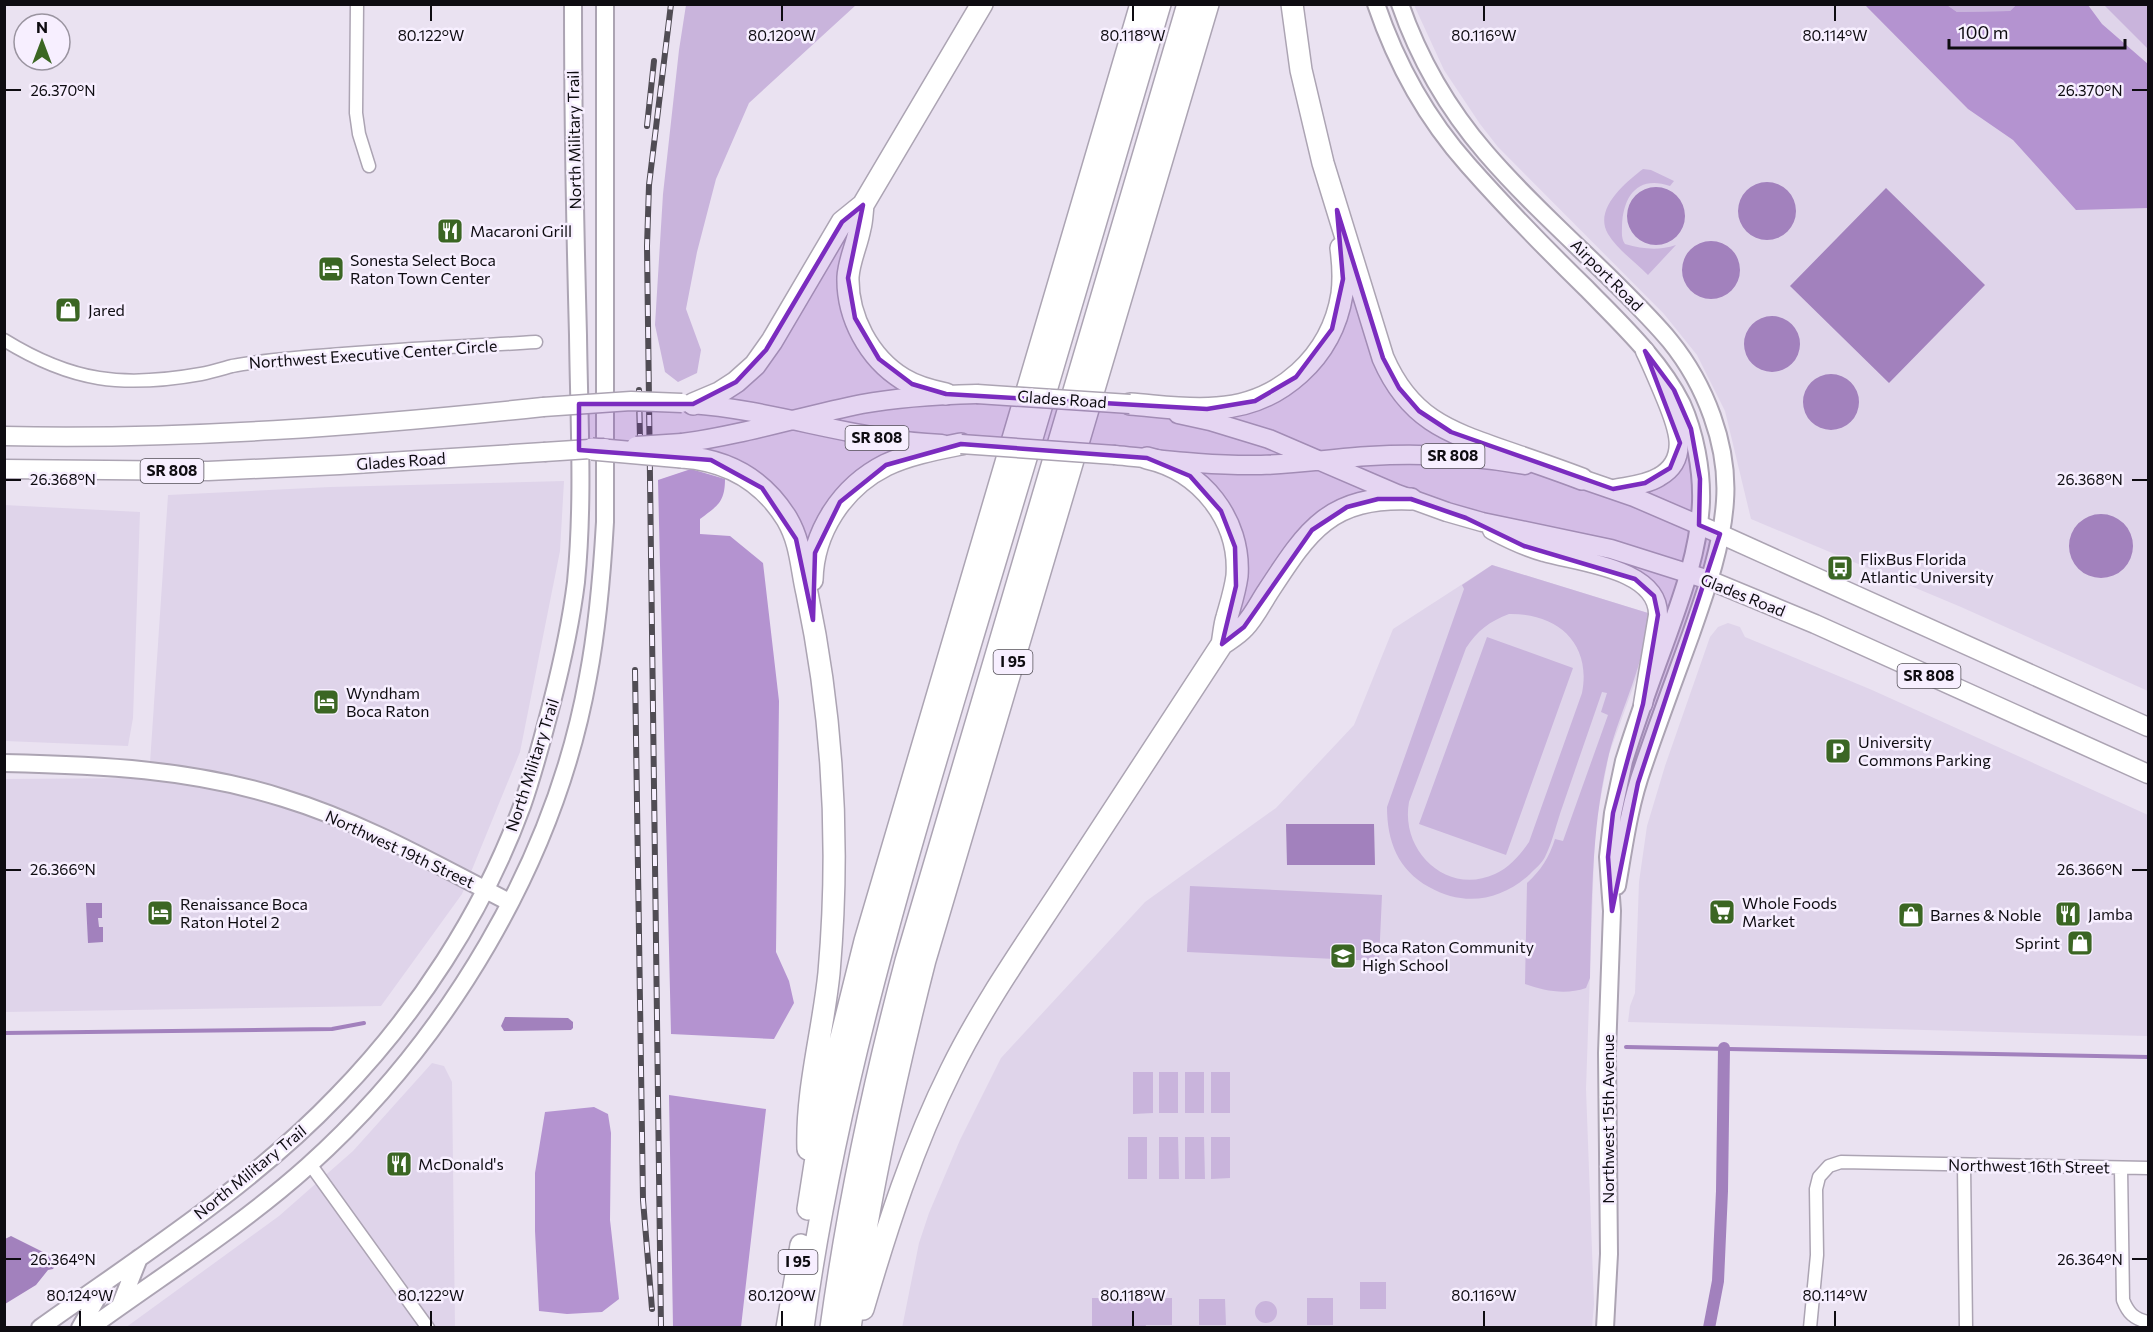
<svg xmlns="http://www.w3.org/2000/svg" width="2153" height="1332" viewBox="0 0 2153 1332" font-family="Commissioner,sans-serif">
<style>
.built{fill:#dfd4ea}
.green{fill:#c9b4dc;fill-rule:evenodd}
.forest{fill:#b493d0}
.water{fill:#a281bd}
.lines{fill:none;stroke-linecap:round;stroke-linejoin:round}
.stream{stroke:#a281bd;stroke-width:4}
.canal{stroke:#a281bd;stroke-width:12}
.street-casing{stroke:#aca4b3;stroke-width:15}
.secondary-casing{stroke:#aca4b3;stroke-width:20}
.primary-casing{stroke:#aca4b3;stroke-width:21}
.highway-casing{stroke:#aca4b3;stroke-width:24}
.street{stroke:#fff;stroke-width:12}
.secondary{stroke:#fff;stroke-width:16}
.primary{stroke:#fff;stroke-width:18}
.highway{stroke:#fff;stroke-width:21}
.rail-casing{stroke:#504c54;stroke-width:6}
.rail{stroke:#f7efff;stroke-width:4;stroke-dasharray:11;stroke-linecap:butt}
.primary-bridge-casing{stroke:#aca4b3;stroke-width:21;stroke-linecap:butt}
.highway-bridge-casing{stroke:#aca4b3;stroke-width:24;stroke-linecap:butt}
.primary-bridge{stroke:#fff;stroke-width:18}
.highway-bridge{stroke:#fff;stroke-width:21}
.marked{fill:#7b2cbf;fill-opacity:0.2;stroke:#7b2cbf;stroke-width:4.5;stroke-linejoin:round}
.ticks{fill:none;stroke:#0e0c11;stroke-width:2}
.labels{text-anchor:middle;stroke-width:5;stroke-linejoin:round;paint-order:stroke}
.shield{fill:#f7efff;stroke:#545058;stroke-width:1.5}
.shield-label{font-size:15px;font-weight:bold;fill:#0e0c11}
.street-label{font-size:16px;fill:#0e0c11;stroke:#f7efff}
.poi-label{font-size:16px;fill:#0e0c11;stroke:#f7efff;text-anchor:start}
.ticks-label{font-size:15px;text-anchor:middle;fill:#0e0c11;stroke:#f7efff;stroke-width:5;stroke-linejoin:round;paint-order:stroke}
</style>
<rect width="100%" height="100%" fill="#eae2f1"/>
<path class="built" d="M1414,5h734v686l-187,-84 -210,-88 -26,-108 -28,-56 -33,-41 -166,-167 -18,-23 -36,-54z
M564,481l-4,70 -40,201 -58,142 -81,112 -376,6 -1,-233 145,-1 19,-283 162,-8z
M4,505l136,7 -7,206 -5,28 -123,-5z
M1492,565l156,48 -1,36 -38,105 -14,74 -9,261 8,215 -2,23 -690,1 17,-85 10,-30 31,-73 41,-82 144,-156 131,-94 78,-83 39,-96z
M1728,623l12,4 5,10 127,53 276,125v221l-520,-14 2,-16 5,-13 4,-111 8,-56 18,-60 45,-129 8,-10z
M432,1063l12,3 8,16 3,245 -330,1 154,-112 74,-65z"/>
<path class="green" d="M686,5h170l-107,98 -33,76 -19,73 -11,57 15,41 -4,23 -19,9 -13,-10 -10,-47 8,-131 16,-144z
M1947,5h69l-6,6 -53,1z
M2104,5h44v44z
M1643,169l8,1 23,11 -4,5c-32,-11 -47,10 -48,40 0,7 -1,12 3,18 18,5 33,7 51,1l-28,30c-13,-13 -31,-26 -40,-41 -15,-25 18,-52 35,-65z
M1492,565l156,48c-2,50 -27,94 -39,141 -18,73 -17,149 -19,224l-4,10c-20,7 -42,3 -61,-4l2,-101c14,-13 22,-25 28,-44l8,2 45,-126 -7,-3 6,-19 -5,-1c-13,38 -26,75 -39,113 -6,16 -10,36 -18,52 -3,6 -10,12 -15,17 -29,27 -66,33 -101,13 -31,-17 -42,-46 -42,-80l77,-218 -2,-4zM1509,614c47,-1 83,28 73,79l-53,149c-9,13 -19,25 -34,32 -48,22 -95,-23 -86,-72l57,-154c11,-17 24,-27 43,-34z
M1487,637l86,31 -67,187 -87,-31z
M1190,886l192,9 -3,66 -192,-9z
M1133,1072h20v41l-20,1z
M1159,1072h19v41h-19z
M1185,1072h19v41h-19z
M1211,1072h19v41h-19z
M1128,1137h19v42h-19z
M1159,1137h19l1,42h-20z
M1185,1137h19l1,42h-20z
M1211,1137h19v41l-19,1z
M1360,1282h26v27h-26z
M1119,1296h26l1,2h26v27h-26l-1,3 -53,-2v-28h26z
M1307,1298h26v27h-26z
M1199,1299h26l1,26h-27z
M1255 1312a11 11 0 1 1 22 0a11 11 0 1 1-22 0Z"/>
<path class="forest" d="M1865,5h82l10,7 53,-1 6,-6h72l14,19 46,40v144l-72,2 -63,-70 -45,-31z
M691,469l34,10c0,24 -8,27 -25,40v15l30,2 33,27 16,138 -3,251 13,29 5,22 -20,36 -103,-5 -13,-554z
M669,1095l97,14 -25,218h-68z
M594,1107l14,7 3,19 -1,87 9,79 -17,13 -35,2 -28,-3 -4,-80v-58l10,-61z"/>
<path class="water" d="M1738 211a29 29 0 1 1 58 0a29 29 0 1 1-58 0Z
M1627 216a29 29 0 1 1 58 0a29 29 0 1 1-58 0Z
M1886,188l99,97 -96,98 -99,-97z
M1682 270a29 29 0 1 1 58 0a29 29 0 1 1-58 0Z
M1744 344a28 28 0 1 1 56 0a28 28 0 1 1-56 0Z
M1803 402a28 28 0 1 1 56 0a28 28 0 1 1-56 0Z
M2069 546a32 32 0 1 1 64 0a32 32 0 1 1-64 0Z
M1286,824h88l1,41h-88z
M86,903h16v15h-4l1,9h4v15l-15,1z
M505,1017l63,1 5,4v6l-2,2 -67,1 -3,-5z
M11,1236l40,20 6,7 -4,6 -5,1 -12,15 -31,19v-65z"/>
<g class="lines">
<path class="stream" d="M4,1033l328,-4 32,-6
M1626,1047l522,10"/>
<path class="canal" d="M1709,1328l9,-47 4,-90 2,-143"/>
<defs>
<path id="street" d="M357,4l-1,109 3,21 10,32
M4,340c68,42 119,48 197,34 10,-2 20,-5 31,-8 20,-4 42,-6 63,-8 80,-8 161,-11 241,-16
M310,1164l118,164
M1964,1165l2,163
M2121,1168l2,132c5,13 11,19 25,22
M1810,1328l7,-73 -1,-66 3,-12 10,-11 12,-4 307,6"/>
<path id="secondary" d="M1376,4c20,59 51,115 92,161 38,43 78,84 119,124 34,35 73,71 95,115 13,29 20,66 19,98 -2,50 -20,97 -37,144 -14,38 -28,77 -40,115l-11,52 -5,44 4,54 -5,142 2,201 -4,74
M1400,4c19,55 48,105 86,149 37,43 80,82 121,122 22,22 44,43 63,66 35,43 59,104 55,160 -3,46 -19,90 -34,133 -16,44 -33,89 -48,133 -14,39 -19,79 -26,119
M4,763c95,2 188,6 279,35 79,24 152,66 226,104
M120,1306l19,-48
M40,1328c102,-73 210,-141 297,-232 79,-81 146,-183 185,-290 12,-34 21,-69 30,-104 10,-39 19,-80 24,-120 8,-82 3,-165 2,-247 -3,-110 -5,-220 -5,-331
M80,1328l25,-44
M90,1328c73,-53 151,-102 218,-162 139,-125 247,-304 280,-489 10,-52 14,-103 17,-155v-518"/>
<path id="primary" d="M691,404c85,6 165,37 251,40
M1178,414l32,7 59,18 128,55 50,18 35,10 129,27 98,31 106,44 333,150
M4,436c180,4 361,-10 539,-29
M682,443c61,-8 120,-27 180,-39 38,-7 77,-9 115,-10
M1115,455c49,5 97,11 146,10 37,-1 73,-7 109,-9 52,-3 104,0 155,9
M4,469l204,2 132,-6 204,-13
M1570,475l64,22 86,37 428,193
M1614,489c15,-3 32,-4 45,-12 34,-19 16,-56 5,-83 -6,-14 -12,-29 -19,-43
M1492,530c17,9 33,17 52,22 33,10 115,16 114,63l-15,89"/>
<path id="highway" d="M1292,4l9,66 22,93 60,195c26,60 63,73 120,93 26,9 53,18 79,28
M863,205c-1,8 -1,16 -3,23 -3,17 -11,32 -12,49 -1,40 21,81 55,102 13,8 28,12 43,15
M693,404l26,-11 17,-11 19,-17 17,-24 70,-119 21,-17 119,-201
M1130,404c28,2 58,7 87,4 63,-4 115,-51 125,-114 2,-16 1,-31 -1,-46
M682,457c45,3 81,23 105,62 14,24 14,48 20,74 26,124 33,254 22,380 -6,59 -23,117 -21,176
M1147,458c54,12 94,62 90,118 -2,15 -6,27 -10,41 -3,9 -3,18 -5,27
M812,580c1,-48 30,-93 74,-115 23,-11 50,-16 75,-21
M808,1209l16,-103 41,-165 276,-937
M863,1309c24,-82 50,-163 88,-239 31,-63 71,-120 109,-178 54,-83 108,-165 162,-248 7,-5 16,-10 22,-17 9,-9 16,-23 23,-34 41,-63 62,-97 144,-94
M787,1328l14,-83
M803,1328c32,-238 103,-467 171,-696 63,-209 124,-418 186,-628
M831,1328c17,-124 43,-246 75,-367l282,-957
M850,1328c18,-125 44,-247 75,-368l283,-956"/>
</defs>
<use href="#street" class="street-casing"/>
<use href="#secondary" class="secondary-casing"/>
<use href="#primary" class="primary-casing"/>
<use href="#highway" class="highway-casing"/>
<use href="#street" class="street"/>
<use href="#secondary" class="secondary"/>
<use href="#primary" class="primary"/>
<use href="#highway" class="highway"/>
<defs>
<path id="rail" d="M647,126l7,-65
M639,390l1,51
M635,670l8,530 9,109
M661,1328l-14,-1082 2,-61 22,-181"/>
</defs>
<use href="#rail" class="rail-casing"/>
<use href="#rail" class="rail"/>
<defs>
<path id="primary-bridge" d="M977,394l153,10
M543,407l88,-6 51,2
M961,444l154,11
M636,446l46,-3
M544,452l61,-4"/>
<path id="highway-bridge" d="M592,449l90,8"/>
</defs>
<use href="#primary-bridge" class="primary-bridge-casing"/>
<use href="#highway-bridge" class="highway-bridge-casing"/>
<use href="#primary-bridge" class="primary-bridge"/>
<use href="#highway-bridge" class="highway-bridge"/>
</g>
<path class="marked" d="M863,205l-15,73 7,40 24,41 33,25 34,10 261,15 48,-8 41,-24 36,-48 11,-50 -6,-69 46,148 16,30 20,23 32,21 162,57 32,-6 25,-15 10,-25 -35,-92 29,39 17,39 9,50 -1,46 21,9 -82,249 -26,128 -4,-54 5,-44 30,-109 15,-89 -4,-19 -19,-17 -111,-33 -58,-28 -55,-19h-33l-31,8 -35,23 -68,97 -22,17 14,-58 -1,-39 -14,-36 -31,-35 -43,-18 -186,-14 -75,21 -46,37 -25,51 -2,67 -17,-81 -34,-51 -51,-28 -132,-10v-46h114l43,-22 30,-32 76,-128z"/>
<path class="ticks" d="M431,6v15M782,6v15M1133,6v15M1484,6v15M1835,6v15M6,90h15M2132,90h15M6,480h15M2132,480h15M6,870h15M2132,870h15M6,1259h15M2132,1259h15M80,1311v15M431,1311v15M782,1311v15M1133,1311v15M1484,1311v15M1835,1311v15"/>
<defs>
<symbol id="restaurant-square" viewBox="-11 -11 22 22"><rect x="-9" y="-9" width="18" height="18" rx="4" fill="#3b6623" stroke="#f7efff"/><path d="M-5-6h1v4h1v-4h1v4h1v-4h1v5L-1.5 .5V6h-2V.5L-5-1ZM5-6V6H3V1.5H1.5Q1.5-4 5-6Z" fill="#fff"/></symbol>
<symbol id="hotel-square" viewBox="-11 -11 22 22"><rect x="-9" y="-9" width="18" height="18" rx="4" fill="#3b6623" stroke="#f7efff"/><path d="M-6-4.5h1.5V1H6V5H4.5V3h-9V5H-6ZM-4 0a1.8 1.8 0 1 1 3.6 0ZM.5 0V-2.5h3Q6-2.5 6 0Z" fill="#fff"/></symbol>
<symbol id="shop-square" viewBox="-11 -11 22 22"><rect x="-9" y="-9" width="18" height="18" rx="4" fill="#3b6623" stroke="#f7efff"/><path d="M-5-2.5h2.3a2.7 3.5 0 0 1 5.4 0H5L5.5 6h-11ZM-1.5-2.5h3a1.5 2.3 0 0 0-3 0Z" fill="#fff"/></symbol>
<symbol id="bus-square" viewBox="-11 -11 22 22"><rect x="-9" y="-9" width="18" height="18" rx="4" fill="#3b6623" stroke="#f7efff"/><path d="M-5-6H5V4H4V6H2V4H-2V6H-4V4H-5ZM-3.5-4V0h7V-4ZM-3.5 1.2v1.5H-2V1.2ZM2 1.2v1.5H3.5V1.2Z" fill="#fff"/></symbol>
<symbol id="parking-square" viewBox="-11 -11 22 22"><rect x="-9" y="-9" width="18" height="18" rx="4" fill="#3b6623" stroke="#f7efff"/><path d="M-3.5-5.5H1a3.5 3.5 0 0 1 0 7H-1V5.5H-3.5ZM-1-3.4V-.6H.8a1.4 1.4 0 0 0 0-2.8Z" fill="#fff"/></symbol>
<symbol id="supermarket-square" viewBox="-11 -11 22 22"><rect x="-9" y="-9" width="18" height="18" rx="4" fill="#3b6623" stroke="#f7efff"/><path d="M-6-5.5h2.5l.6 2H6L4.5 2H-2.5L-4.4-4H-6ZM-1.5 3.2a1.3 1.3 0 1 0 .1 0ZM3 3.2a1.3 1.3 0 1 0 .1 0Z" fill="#fff"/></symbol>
<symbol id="school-square" viewBox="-11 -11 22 22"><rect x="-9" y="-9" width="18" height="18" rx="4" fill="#3b6623" stroke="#f7efff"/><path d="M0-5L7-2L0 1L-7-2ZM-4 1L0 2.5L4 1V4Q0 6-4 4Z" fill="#fff"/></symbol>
</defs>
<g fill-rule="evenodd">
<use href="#restaurant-square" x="435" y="216" width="30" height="30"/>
<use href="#hotel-square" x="316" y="254" width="30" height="30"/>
<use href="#shop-square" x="53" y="295" width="30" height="30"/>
<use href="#bus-square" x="1825" y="553" width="30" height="30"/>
<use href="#hotel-square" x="311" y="687" width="30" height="30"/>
<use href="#parking-square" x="1823" y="736" width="30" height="30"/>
<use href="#supermarket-square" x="1707" y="897" width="30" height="30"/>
<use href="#hotel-square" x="145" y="898" width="30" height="30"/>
<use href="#restaurant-square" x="2053" y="899" width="30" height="30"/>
<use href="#shop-square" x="1896" y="900" width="30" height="30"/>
<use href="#shop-square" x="2065" y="928" width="30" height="30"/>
<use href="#school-square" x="1328" y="941" width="30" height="30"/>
<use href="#restaurant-square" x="384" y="1149" width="30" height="30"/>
</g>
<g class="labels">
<g class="shield">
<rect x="845.5" y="426" width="63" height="24" rx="4.5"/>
<rect x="1421.5" y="444" width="63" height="24" rx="4.5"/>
<rect x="140.5" y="459" width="63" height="24" rx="4.5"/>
<rect x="993.5" y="650" width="39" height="24" rx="4.5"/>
<rect x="1897.5" y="664" width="63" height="24" rx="4.5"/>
<rect x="778.5" y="1250" width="39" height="24" rx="4.5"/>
</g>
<g class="shield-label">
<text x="877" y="443">SR 808</text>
<text x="1453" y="461">SR 808</text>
<text x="172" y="476">SR 808</text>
<text x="1013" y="667">I 95</text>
<text x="1929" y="681">SR 808</text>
<text x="798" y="1267">I 95</text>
</g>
<g class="street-label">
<text transform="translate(574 140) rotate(-91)" y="6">North Military Trail</text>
<text transform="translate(1607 275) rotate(45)" y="6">Airport Road</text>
<text transform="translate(373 354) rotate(-4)" y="6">Northwest Executive Center Circle</text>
<text transform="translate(1062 399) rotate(4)" y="6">Glades Road</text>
<text transform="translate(401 461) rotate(-4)" y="6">Glades Road</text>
<text transform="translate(1743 595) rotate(22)" y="6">Glades Road</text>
<text transform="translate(532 765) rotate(-72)" y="6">North Military Trail</text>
<text transform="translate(400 849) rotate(25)" y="6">Northwest 19th Street</text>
<text transform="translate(1608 1119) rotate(-90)" y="6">Northwest 15th Avenue</text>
<text transform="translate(2029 1166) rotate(1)" y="6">Northwest 16th Street</text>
<text transform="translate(250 1172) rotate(-39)" y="6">North Military Trail</text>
</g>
<g class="poi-label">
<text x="470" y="237">Macaroni Grill</text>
<text x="350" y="266">Sonesta Select Boca<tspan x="350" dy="18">Raton Town Center</tspan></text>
<text x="88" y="316">Jared</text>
<text x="1860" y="565">FlixBus Florida<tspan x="1860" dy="18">Atlantic University</tspan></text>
<text x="346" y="699">Wyndham<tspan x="346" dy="18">Boca Raton</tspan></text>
<text x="1858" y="748">University<tspan x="1858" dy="18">Commons Parking</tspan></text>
<text x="1742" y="909">Whole Foods<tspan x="1742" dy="18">Market</tspan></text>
<text x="180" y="910">Renaissance Boca<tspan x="180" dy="18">Raton Hotel 2</tspan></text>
<text x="2088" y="920">Jamba</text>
<text x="1930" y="921">Barnes &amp; Noble</text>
<text x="2060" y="949" text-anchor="end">Sprint</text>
<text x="1362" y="953">Boca Raton Community<tspan x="1362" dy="18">High School</tspan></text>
<text x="418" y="1170">McDonald's</text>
</g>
</g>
<g class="ticks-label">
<text x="431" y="41">80.122°W</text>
<text x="782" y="41">80.120°W</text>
<text x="1133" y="41">80.118°W</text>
<text x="1484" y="41">80.116°W</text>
<text x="1835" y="41">80.114°W</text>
<text x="63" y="96">26.370°N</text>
<text x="2090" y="96">26.370°N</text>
<text x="63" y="485">26.368°N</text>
<text x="2090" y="485">26.368°N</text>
<text x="63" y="875">26.366°N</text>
<text x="2090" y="875">26.366°N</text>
<text x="63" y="1265">26.364°N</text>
<text x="2090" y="1265">26.364°N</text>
<text x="80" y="1301">80.124°W</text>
<text x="431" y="1301">80.122°W</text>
<text x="782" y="1301">80.120°W</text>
<text x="1133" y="1301">80.118°W</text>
<text x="1484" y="1301">80.116°W</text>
<text x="1835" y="1301">80.114°W</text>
</g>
<rect width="2153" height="1332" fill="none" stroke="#0e0c11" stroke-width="12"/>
<g transform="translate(42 42)"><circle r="28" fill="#f7efff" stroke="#9a94a0" stroke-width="1.5"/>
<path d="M0-4.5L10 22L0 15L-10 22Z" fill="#3b6623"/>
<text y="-9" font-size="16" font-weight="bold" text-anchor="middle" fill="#0e0c11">N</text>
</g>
<path d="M1949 39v9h176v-9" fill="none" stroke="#0e0c11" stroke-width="3"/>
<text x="1958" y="39" font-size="18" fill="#0e0c11" stroke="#f7efff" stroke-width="4.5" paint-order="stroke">100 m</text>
</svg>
